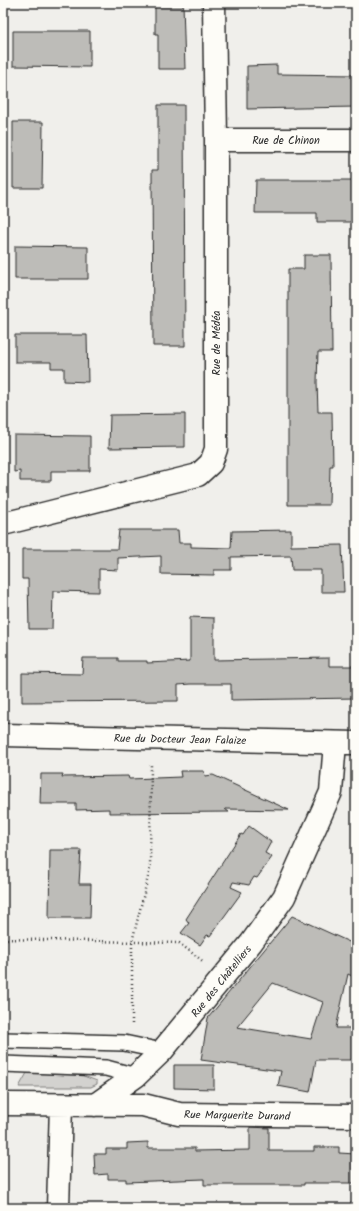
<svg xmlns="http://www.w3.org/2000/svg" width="359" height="1211" viewBox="0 0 359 1211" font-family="Kalam,sans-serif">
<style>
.green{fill:#d3d2cf;stroke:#7f7e7d}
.building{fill:#bdbcb8;stroke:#2b2b2b;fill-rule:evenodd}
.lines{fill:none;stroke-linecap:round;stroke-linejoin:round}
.lane-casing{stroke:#2b2b2b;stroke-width:18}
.street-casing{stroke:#2b2b2b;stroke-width:25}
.path{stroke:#2b2b2b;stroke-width:2.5;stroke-dasharray:1 3;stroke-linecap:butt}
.lane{stroke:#fdfcf7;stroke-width:15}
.street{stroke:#fdfcf7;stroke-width:22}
.labels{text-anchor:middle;stroke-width:3.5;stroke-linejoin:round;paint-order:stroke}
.street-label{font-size:11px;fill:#2b2b2b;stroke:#fdfcf7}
</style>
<rect width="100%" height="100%" fill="#f0efeb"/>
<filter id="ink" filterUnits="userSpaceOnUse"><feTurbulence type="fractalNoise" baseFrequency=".025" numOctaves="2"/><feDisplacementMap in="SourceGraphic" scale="8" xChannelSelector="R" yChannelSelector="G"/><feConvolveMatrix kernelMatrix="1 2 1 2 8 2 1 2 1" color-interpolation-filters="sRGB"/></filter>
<g filter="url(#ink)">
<path class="green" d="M27,1073l54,2 16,6v3l-6,3h-72z"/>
<path class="building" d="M155,3h28l2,66h-27v-35h-3z
M13,31h77v36l-77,-1z
M277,65v9l79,1v32l-109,2v-43z
M158,105h26l1,241h-32l-1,-176h6z
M13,122h30l-1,66h-29z
M256,180h100v32h-3v10h-36v-9h-62z
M15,246l73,1v32h-73z
M304,255h27l1,97h-14l-1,30 1,30h14l1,54h-3l-1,39h-41v-236h16z
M15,335h72l1,47 -24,-1v-13h-13v-6h-36z
M185,414v33l-76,1 1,-33z
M14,435l76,1v35h-39v10h-31v-10l-6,1z
M119,530h59l1,13h12v4l40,1 1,-17 59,-1v16l51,-1 2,47h-23v-22h-29l-1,-14 -60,1v13h-17v5l-53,-1v-18l-43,2v12l-19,-1v23l-46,-1 -1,38h-23l-1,-50h-6v-30h95z
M190,617l24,1v42l115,-2v8h27v32l-125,2v-16h-41l-12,1v16l-156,1v-29l60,1 1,-16h35v3h29v2l43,-2z
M180,771h24l1,5 8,-1 76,35 -64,-1 4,3 -120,1v-4l-33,1v-6h-36l1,-30h22l-1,3 66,-1 1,3 52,-2z
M249,826l22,16 -6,11 7,4 -15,21 -3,-1 -5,8 -16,-3 -2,5 11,5 -32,44 -3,-1 -7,10 -19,-12 8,-10 -3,-4 55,-85 2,1z
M50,850h31l-2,34h12l-1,34h-41z
M292,916l64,29v33l-8,-4 -12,54h20v32h-40l-6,32 -32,-6 3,-15 -80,-11 7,-42zM273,983l50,19 -12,37 -74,-12z
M174,1065h40v24l-40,-1z
M250,1127l19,1v23h45v-4h25v6l17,1v29h-52v2h-100v-6l-78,3v-3h-18v-5l-13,1 -1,-21h12v-5h21v-6l21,-1v6h47v3l55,-1z"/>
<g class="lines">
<defs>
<path id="lane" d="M3,1040l121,3 38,8
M3,1064l103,4 30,8"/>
<path id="street" d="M216,140h140
M3,524l195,-49 13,-12 5,-14v-309l-2,-137
M3,735l353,8
M3,1104l140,1 36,9 177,2
M95,1105l41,-29 26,-25 89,-108 33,-46 47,-105 4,-49
M58,1208l3,-103"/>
</defs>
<use href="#lane" class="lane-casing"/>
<use href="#street" class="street-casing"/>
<path class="path" d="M3,939l176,4 25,19
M132,1024v-82l18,-73 1,-106"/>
<use href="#lane" class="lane"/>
<use href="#street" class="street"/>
</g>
</g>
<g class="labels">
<g class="street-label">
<text x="286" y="144">Rue de Chinon</text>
<text transform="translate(216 343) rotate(-90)" y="4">Rue de Médéa</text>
<text transform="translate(180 739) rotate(1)" y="4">Rue du Docteur Jean Falaize</text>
<text transform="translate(221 981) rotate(-51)" y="4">Rue des Châtelliers</text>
<text transform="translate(237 1115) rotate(1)" y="4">Rue Marguerite Durand</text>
</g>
</g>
<rect width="359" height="1211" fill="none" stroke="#fdfcf7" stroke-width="16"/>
<rect x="8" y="8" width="343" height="1195" fill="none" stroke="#2b2b2b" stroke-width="1.5" filter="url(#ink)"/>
</svg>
